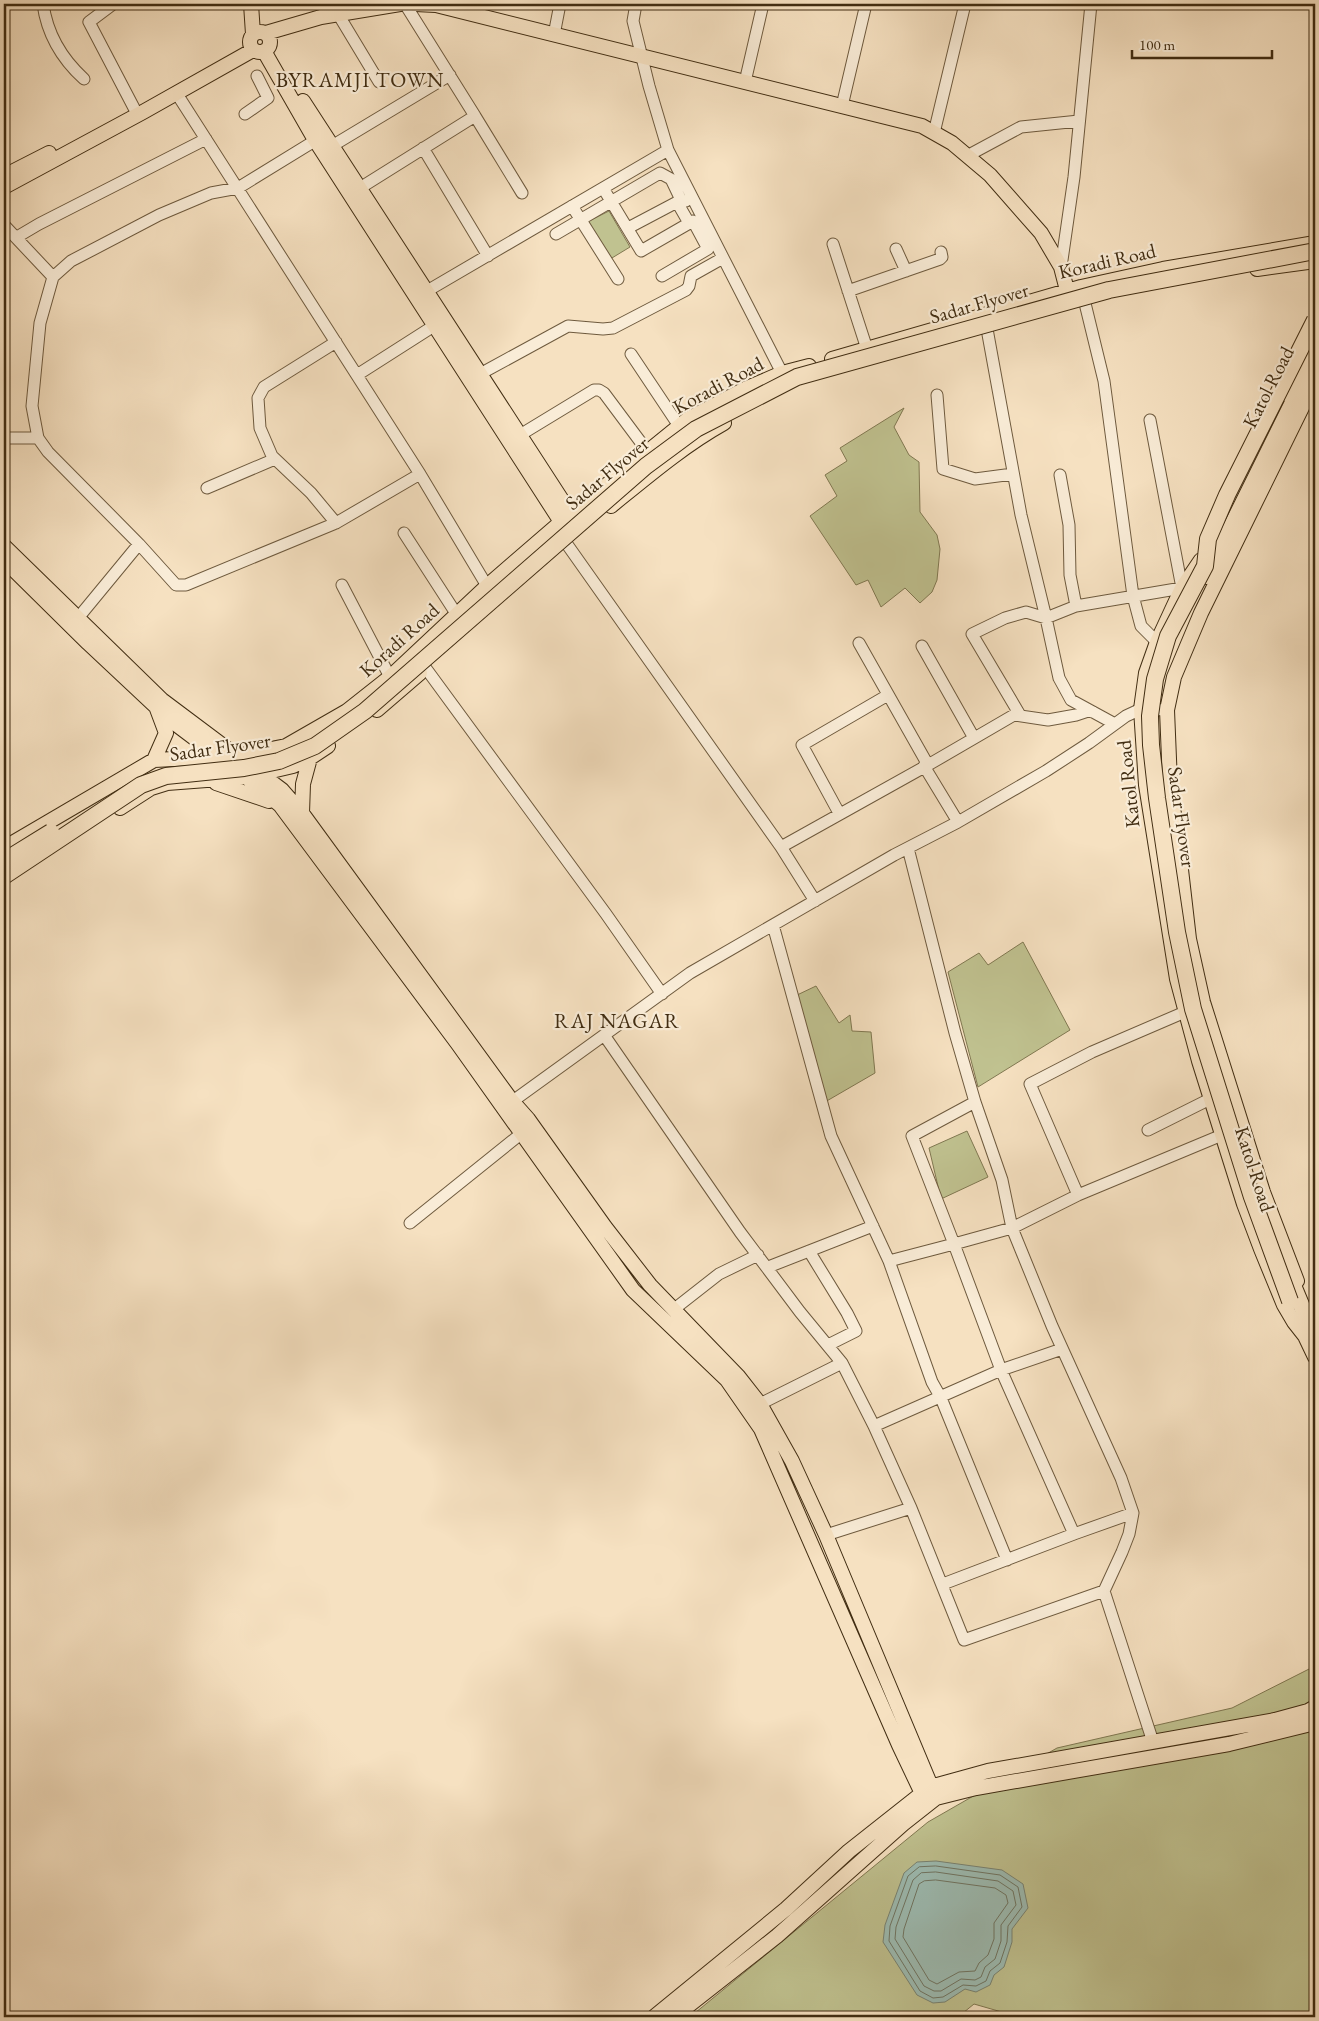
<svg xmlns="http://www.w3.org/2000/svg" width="1319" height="2021" viewBox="0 0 1319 2021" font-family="'EB Garamond',serif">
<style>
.green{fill:#c0c290;stroke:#807851}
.water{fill:#9dbdb4;stroke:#788373}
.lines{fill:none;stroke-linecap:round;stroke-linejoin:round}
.shore{stroke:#6f7563;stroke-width:1}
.minor-casing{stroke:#6e5a3e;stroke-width:13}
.major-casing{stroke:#412d12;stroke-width:16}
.highway-casing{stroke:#412d12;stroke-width:18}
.minor{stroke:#f9ecd7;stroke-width:11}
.major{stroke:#f6e1c1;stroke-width:14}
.highway{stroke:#f6e1c1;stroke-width:16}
.highway-bridge-casing{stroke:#412d12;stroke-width:18;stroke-linecap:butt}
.highway-bridge{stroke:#f6e1c1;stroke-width:16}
.labels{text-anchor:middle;stroke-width:4.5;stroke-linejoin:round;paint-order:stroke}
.street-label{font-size:20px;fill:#412d12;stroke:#f9ecd7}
.neighbourhood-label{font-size:21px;letter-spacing:1px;fill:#412d12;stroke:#f9ecd7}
</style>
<rect width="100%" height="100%" fill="#f6e1c1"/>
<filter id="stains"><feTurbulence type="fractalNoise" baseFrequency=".004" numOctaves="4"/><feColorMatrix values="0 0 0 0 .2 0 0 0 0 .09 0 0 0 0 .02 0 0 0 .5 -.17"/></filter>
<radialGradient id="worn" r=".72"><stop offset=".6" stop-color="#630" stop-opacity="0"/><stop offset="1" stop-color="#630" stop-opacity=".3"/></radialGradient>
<path class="green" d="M609,211l21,36 -23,14 -22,-38z
M904,408l-10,19 15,28 10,7 1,50 17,23 3,14 -3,31 -5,12 -12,11 -15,-15 -24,19 -13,-27 -12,5 -46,-69 27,-20 -12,-21 22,-14 -7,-13z
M1023,942l47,88 -92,57 -30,-115 31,-19 9,12z
M816,986l23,37 11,-8 2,16 19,1 4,41 -50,29 -30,-106z
M967,1131l21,46 -47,22 -12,-51z
M1315,1666v351h-296l-45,-13 -16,13h-268l238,-195 129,-74 175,-40z"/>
<path class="water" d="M936,1861l66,9 21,14 5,24 -16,21v13l-8,25 -10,8 -4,10 -14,7 -11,-3 -20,13 -12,1 -16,-8 -34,-53 2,-17 19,-52 13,-11z"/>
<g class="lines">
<path class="shore" d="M936,1866l64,9 18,12 4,20 -14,19 -1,16 -7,21 -10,8 -4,10 -10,5 -13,-1 -20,12 -10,1 -13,-7 -31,-50 1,-15 18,-50 11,-9z
M936,1872l62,9 15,10 3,14 -15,20v16l-6,18 -10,8 -4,10 -6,3 -14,-1 -20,12h-7l-10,-5 -29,-47 1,-12 17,-47 8,-7z
M936,1880l59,8 11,7 2,8 -14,20v16l-6,16 -9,8 -4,8 -16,1 -22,12 -8,-4 -26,-43 1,-8 15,-45 5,-3z"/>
<defs>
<path id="minor" d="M43,4c4,29 19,55 41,75
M113,4l-24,18 45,86
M636,4l-3,17 16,65 19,64 114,223
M338,14l41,68
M554,35l6,-31
M745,82l18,-78
M177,94l243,380 67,112
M842,106l24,-102
M245,114l23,-16 -11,-22
M475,116l47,77
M934,133l31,-129
M321,137l-83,51 -27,5 -52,22 -88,46 -18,16 -13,46 -8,83 6,32 10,14 91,92 37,41h10l150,-62 84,-49
M332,146l118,-71
M423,148l65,108
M967,156l54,-29 58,-6
M360,188l115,-72 -70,-112
M603,188l38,63 52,-30 15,28 -46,27
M677,202l12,21
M572,206l46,73
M4,225l49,52
M628,228l53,-28 5,1
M556,234l104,-61 11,6 10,21
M17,237l22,-13 167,-85
M833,244l34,105
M896,249l10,22
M1061,267l13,-90 17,-173
M427,291l241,-141
M848,291l92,-32 2,-2 -1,-5
M1082,291l22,90 29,215 8,30 16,16
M985,318l36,197 25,103 13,60 12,22 44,24
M631,354l48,72
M480,374l88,-48 35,3 10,-1 73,-38 3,-4 2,-10 32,-18
M357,375l83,-53
M937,395l6,74 32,10 38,-5
M520,435l74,-45h5l5,3 44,59
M4,438h34
M1060,475l9,50 1,50 6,31
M207,488l68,-29
M336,523l-25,-30 -39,-37 -12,-28 -2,-30 6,-11 72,-45
M404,533l53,82
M559,533l222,314 34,54
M342,585l48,92
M78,618l61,-74
M922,646l52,92
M419,659l187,255 56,80
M1020,715l-48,-81 33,-16 21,-6 20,6 30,-12 106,-18 -32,-168
M928,765l86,-50 34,5 28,-5 12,-4 5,1
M924,766l34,56
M839,813l-37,-68 86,-50
M781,847l147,-82 -69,-122
M908,848l47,185 20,69 27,78 10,48 40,98 69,152 12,35 -4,21 -7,18 -18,39 49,151
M773,925l58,211 58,125 65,-17 47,126 73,164 -131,50
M604,1035l136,197 60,80 42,51 32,63 37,82 53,132 140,-49
M975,1102l-63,34 42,108 58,-16 66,-33 144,-60
M506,1106l184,-133 204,-118 64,-33 88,-51 43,-28 37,-27 15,-7 26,1
M1148,1130l62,-31
M1078,1195l-48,-111 62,-32 93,-40
M410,1223l112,-90
M809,1251l38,62 9,18 -28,14
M889,1261l43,121 9,16 66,162
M768,1267l105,-41
M673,1310l46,-36 39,-19
M760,1404l82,-41
M874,1426l127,-56 61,-21
M1074,1534l59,-21
M826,1535l85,-27"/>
<path id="major" d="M251,4l2,30
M415,4l21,1 486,121 30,17 38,32 51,58 20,34 8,31
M250 42a10 10 0 1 1 20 0a10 10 0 1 1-20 0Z
M266,33l55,-16 79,-13
M264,51l51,89 246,382
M303,101l268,413
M4,176l45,-23
M4,187l139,-75 110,-62
M1257,269l58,-8
M832,359l249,-72 82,-18 152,-26
M1286,394l29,-55
M611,506c37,-30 72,-60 113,-83
M4,546l158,154 120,90 20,23 210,288 16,18 77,108 45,58 88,91 22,28 32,57 34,74 110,263
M1201,560l-19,28 -25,54 -11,31 -5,36 5,76 31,194 22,82 45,143 17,45 23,56 10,17 11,14 10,21
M8,564l80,79 81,76 77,58 34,28 178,239 175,246 94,90 34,49 138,316 28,59
M377,710l43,-37
M154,760l12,-27 -9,-24
M216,783l53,18
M120,808l31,-20 16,-5 79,-6 47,-11 17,-8 18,-12
M302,813l1,-29 7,-26
M4,848l150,-88 83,-4 49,-10 61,-35 43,-34 97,-91 74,-64 127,-103 57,-30 37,-16 27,-7
M1297,1281l-34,-89 -60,-190 -14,-63 -9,-78 -10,-78 -3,-73 7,-33 27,-64 114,-232
M654,2017l132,-108 63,-58 81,-64 58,-16 287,-51 33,-9 7,-4
M674,2017l103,-81 126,-112 33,-26 40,-10 253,-44 86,-21"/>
<path id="highway" d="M1207,576l108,-218
M1287,1271l20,48 8,13"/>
</defs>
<use href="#minor" class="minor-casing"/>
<use href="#major" class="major-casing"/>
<use href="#highway" class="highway-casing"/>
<use href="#minor" class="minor"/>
<use href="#major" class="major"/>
<use href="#highway" class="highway"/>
<defs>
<path id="highway-bridge" d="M4,861l47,-29
M4,876l137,-91 25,-9 78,-8 35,-7 36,-15 50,-35 281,-245 50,-37 101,-52 312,-87 206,-39
M1290,1301l-38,-104 -59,-188 -16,-77 -20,-134 -6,-53 -1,-29 5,-37 13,-43 37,-70 3,-27 19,-44 88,-175"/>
</defs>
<use href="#highway-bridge" class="highway-bridge-casing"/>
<use href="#highway-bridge" class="highway-bridge"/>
</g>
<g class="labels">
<g class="street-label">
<text transform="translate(1107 261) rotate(-13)" y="7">Koradi Road</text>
<text transform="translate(979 303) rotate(-16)" y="7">Sadar Flyover</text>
<text transform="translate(718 385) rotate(-28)" y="7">Koradi Road</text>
<text transform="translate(1268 387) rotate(-63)" y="7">Katol Road</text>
<text transform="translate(607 473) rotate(-40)" y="7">Sadar Flyover</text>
<text transform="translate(399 640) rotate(-42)" y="7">Koradi Road</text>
<text transform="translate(220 747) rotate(-8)" y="7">Sadar Flyover</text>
<text transform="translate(1128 784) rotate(-96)" y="7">Katol Road</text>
<text transform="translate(1182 817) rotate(82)" y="7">Sadar Flyover</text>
<text transform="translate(1255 1169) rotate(72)" y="7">Katol Road</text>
</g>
<g class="neighbourhood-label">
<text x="360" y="87">BYRAMJI TOWN</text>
<text x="617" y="1028">RAJ NAGAR</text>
</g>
</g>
<rect width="1319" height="2021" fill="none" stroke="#f6e1c1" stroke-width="20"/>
<rect x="5" y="5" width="1309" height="2011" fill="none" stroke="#412d12" stroke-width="2.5"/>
<rect x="10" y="10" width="1299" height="2001" fill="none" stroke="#412d12"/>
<path d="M1132 50v8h140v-8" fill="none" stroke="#412d12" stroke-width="2.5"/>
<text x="1139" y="50" font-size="15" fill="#412d12" stroke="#f9ecd7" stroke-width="4" paint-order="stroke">100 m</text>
<rect width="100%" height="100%" filter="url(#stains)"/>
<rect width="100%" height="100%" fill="url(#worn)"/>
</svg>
